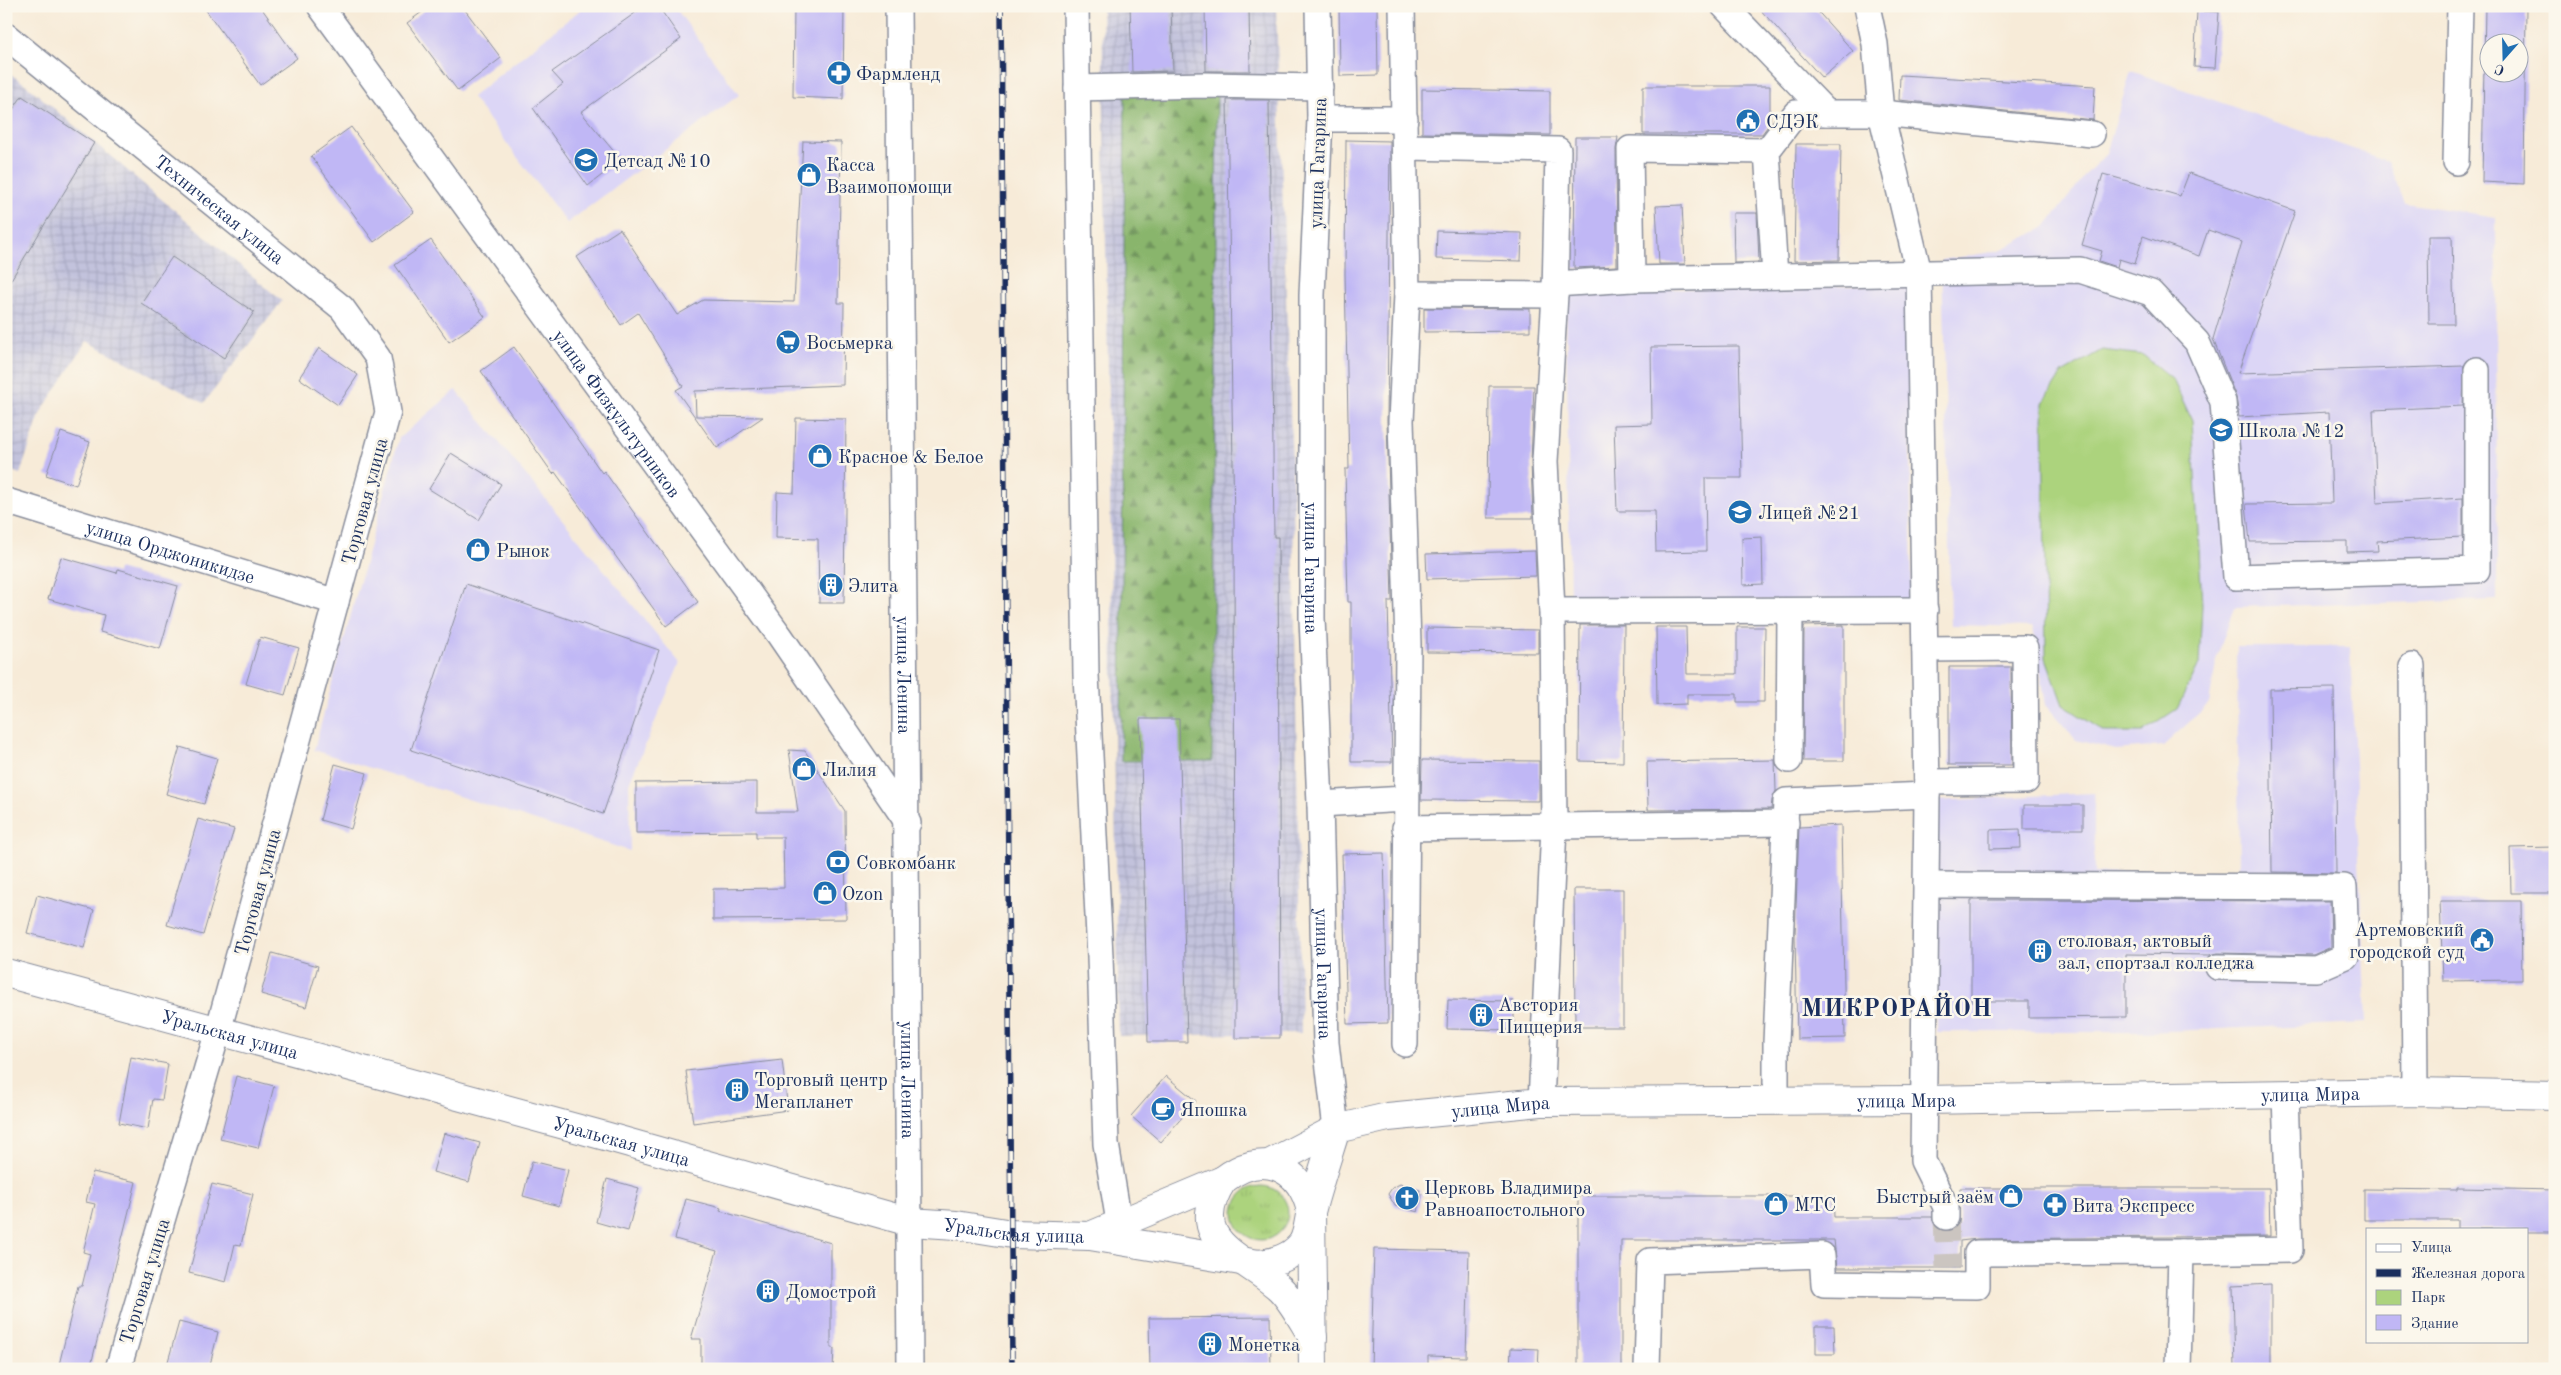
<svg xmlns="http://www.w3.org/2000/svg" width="2561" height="1375" viewBox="0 0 2561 1375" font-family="'Old Standard TT',serif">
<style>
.built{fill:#dcd6f6}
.industrial{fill:url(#industrial-grid)}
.grass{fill:url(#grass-tufts);stroke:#64816e}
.forest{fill:url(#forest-firs);stroke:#527265}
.green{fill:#acd37d;stroke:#64816e}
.building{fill:#c0b7f5;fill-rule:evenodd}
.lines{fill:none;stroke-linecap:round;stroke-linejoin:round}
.minor-tunnel{stroke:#cbc5c0;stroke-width:25;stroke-dasharray:25 12;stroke-linecap:butt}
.minor-casing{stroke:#898d9b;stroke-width:28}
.major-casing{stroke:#898d9b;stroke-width:30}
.minor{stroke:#fff;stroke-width:25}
.major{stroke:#fff;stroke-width:28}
.rail-casing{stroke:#1b2f5e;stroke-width:5.5}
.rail{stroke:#fbf7ec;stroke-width:4;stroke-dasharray:11;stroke-linecap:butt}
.labels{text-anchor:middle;stroke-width:5;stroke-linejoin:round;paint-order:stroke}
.poi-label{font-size:19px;fill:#1b2f5e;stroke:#fbf7ec;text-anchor:start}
.street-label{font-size:19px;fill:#1b2f5e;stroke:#fbf7ec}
.district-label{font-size:24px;font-weight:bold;letter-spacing:1px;fill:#1b2f5e;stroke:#fbf7ec}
</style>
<defs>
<pattern id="industrial-grid" width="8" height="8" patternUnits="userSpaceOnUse" patternTransform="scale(1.25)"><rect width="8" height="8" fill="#c2c2dc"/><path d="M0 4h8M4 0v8" fill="none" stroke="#a6a7bf"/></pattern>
<pattern id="grass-tufts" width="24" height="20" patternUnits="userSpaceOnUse" patternTransform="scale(1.25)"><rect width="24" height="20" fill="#acd37d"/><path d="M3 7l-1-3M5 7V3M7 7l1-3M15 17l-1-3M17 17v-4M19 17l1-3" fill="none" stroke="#93b56e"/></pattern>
<pattern id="forest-firs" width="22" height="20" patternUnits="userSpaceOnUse" patternTransform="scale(1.25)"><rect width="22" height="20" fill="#89b56c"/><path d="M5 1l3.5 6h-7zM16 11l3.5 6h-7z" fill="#6f945c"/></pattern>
</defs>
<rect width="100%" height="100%" fill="#fbf7ec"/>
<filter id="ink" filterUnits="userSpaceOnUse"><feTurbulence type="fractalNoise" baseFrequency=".02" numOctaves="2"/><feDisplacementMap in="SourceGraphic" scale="10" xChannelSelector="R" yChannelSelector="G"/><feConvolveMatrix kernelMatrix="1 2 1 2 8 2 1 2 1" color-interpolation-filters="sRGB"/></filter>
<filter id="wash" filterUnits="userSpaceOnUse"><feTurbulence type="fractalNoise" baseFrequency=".0096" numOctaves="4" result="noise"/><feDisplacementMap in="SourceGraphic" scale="20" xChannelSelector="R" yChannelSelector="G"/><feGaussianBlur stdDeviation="1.12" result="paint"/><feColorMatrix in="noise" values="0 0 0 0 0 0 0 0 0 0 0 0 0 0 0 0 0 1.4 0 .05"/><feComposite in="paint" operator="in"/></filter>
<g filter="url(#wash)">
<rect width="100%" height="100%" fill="#f7ebd8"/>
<path class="built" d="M585,6h89l65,89 -172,128 -95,-126z
M2131,71l256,90 18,42 91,14 1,383 -263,7 -17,50 -8,47 -46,42 -47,4 -40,-10 -30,-35 -13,-78 -82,-2 -9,-365 57,-9 46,-24 42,-54 19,-19z
M1908,285l4,315 -342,1 -4,-310z
M456,390l224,273 -51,120 1,68 -316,-101 85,-312z
M2237,647h113l16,376 -221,9h-209v-231l158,-8v80l145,1z"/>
<path class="industrial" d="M1102,6h174l17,491 8,536 -182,3z
M6,71l19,13 257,217 -78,102 -117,-62 -46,71 -21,62 -14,-5z"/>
<path class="grass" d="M1234 1213a27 27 0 1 1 54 0a27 27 0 1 1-54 0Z"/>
<path class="forest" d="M1125,93l92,1 -5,667h-91z"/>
<path class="green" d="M2102,350l41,5 30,25 19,40 10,185 -3,59 -22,45 -35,23h-37l-42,-27 -17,-47 -3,-255 19,-30z"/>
<g id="blocks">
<path class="building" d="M203,6h57l37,52 -37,27z
M430,6h32l39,52 -43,33 -51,-68z
M645,6h13l23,33 -100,73 40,48 -33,26 -55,-78 30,-24 -11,-12z
M794,6h50l-1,93 -50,-2z
M1130,6h41l2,65 -41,1z
M1205,6h44l1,65h-44z
M1339,6h38l1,69 -38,1z
M1757,6h56l40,45 -31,27z
M2485,6h41l-2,178 -42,-2zM2488,42h30v30h-30z
M2197,11l22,1 -4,56 -21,-1z
M1900,75l195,11 -2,34 -194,-20z
M1643,86h127v37l-8,11h-119z
M1422,89l128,2v44l-128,-2z
M22,96l72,47 -88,145v-168z
M1227,100h42l5,437h4l2,501h-45l-1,-513z
M351,127l63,85 -40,30 -63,-86z
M1575,137h43l-2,12 1,117 -43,2z
M1346,140l44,1 -3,280 5,180h-4l4,161h-41v-160h-3l-3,-133h4l-4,-195z
M803,141l38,1 -3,161h6l-1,82 -148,6 1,25 67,1 -46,31 -41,-58 7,-4 -45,-73 -17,12 -44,-68 43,-28 57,86 26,-15 91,2z
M1796,144h45l-2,116 -45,1z
M2189,173l106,38 -57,162 226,-7 -1,40 -90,4 4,93 86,-5v39l-86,4 1,10 -31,1v-11l-97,1 -4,-38 86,-1 -3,-91 -90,5 -3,-20 -23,-58 29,-97 -34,-12 -9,26 -56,-20 -8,28 -16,-5 -2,8 -18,-6 3,-10 -20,-6 21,-71 77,22z
M1682,205l3,59h-26l-3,-58z
M1733,213h24l2,49 -25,1z
M1437,231l85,2 -1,28 -85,-2z
M2428,236h24l2,88h-25z
M431,240l54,77 -36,25 -54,-77z
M172,257l82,55 -30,46 -83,-55z
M1424,308l106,1v22l-106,1z
M1739,346l3,132h-37l1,73 -50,1 -1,-41h-38l-3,-86 38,-1 -1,-77z
M514,347l88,126 2,-2 94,131 -32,24 -111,-154 -2,2 -72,-103z
M319,348l39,27 -20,30 -39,-27z
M1489,386h45l-3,76 2,56h-45z
M796,418l50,1 -2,184h-25l-1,-64 -42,-1 1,-46 17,1z
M61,432l29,10 -14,43 -30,-10z
M451,453l50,31 -22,36 -50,-31z
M1762,537l1,47 -20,1 -1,-47z
M1535,551l1,25 -109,3 -1,-25z
M61,557l56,16 1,-4 60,17 -18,63 -60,-17 4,-17 -56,-16z
M466,584l193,66 -56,164 -192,-64z
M1580,625h44l-1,137 -44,-1z
M1844,625v136h-41l1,-135z
M1656,627h30l1,47h50v-47h28l-1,75h-27v-8h-50v10l-30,1z
M1427,628l111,2v23l-111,-1z
M260,637l39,11 -14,47 -39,-11z
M1949,667h62l1,98h-63z
M2334,688l2,185 -64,-1 -2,-183z
M1140,719h39l8,323h-39z
M180,747l37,11 -13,46 -38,-10z
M789,750l16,1 40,60 1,108 -133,1v-31l71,-1 -1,-51h-27v-5l-120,1v-50l121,-1v30h41z
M1422,760l117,1v40l-118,-1z
M1775,760l1,31 -4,9 -1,9 -123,1 -1,-48z
M335,764l32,9 -16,56 -31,-9z
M2024,805h59v24h-59z
M198,819l36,10 -31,106 -36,-10z
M1841,825l4,213 -48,1 -2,-104 4,-108z
M2020,829l1,19 -31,1v-19z
M2555,847v46h-44l-1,-45z
M1384,853l4,170 -41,1 -5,-170z
M1574,889h49v138h-48z
M37,895l57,15 -10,38 -57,-15z
M1971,900l359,1 1,46 -18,8 -95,-2 -8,2 -84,-1v63l-97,1v-17h-58z
M2440,901h81l1,79 -79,1z
M272,953l46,13 -12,41 -45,-13z
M1448,1000l66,1v29l-67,-1z
M131,1057l37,7 -6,36 -9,-1 -5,30 -29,-6z
M782,1060l6,50 -95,13 -7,-52z
M236,1076l38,10 -16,62 -38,-9z
M1166,1076l30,25 -35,41 -30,-26z
M444,1133l36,10 -11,39 -36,-10z
M532,1161l36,9 -9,36 -36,-10z
M93,1172l43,10 -46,187h-32l20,-83h4l8,-32 -7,-2 12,-48 -9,-2z
M607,1179l32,9 -11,43 -32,-9z
M212,1184l41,10 -12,51 -6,-1 -9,38 -37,-9z
M1400,1184l20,6 -1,3 3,1 -4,18 -23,-6 -7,-12 4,-6z
M1960,1188h309l1,48 -293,3 -17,2v27h-123l-3,-28h-213v129h-43v-173h255l1,21h98l6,12 8,2 8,-2 5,-5z
M2457,1188l98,2v42h-28v-3h-70v-9h-93v-31l93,1z
M686,1199l35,9 -1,3 111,32v105h3l-1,21h-132v-30h-10l26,-88 -42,-12z
M1374,1249l95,2 -3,106 -38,-1v13h-57z
M2271,1284v85h-36l-2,-83z
M1270,1317l1,52h-121l-1,-51z
M179,1322l39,10 -9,37h-27l-15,-4z
M1816,1326h18l1,28h-19z
M1511,1348l28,1 -1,20h-28z"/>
</g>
</g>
<g filter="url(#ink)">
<use href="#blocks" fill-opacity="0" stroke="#898d9b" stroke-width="1"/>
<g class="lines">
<path class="minor-tunnel" d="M1946,1217l2,51"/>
<defs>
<g id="minor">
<path id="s1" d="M320,6l460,630 128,187"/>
<path id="s2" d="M898,6c3,454 11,909 12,1363"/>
<path d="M1076,6l10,669 14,281 6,188 13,78"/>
<path id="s3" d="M1318,6l2,113 -8,176v323l8,186 6,239 10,86"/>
<path d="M1402,6l5,288 -6,127 7,223 -3,400"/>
<path d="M1724,6l103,107"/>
<path d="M1867,6l8,38 6,69 38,160 8,522 -4,366 23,46v10"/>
<path id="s4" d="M6,36l336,272 36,50 10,54 -170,619 -100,338"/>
<path d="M1077,88l127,-3 116,2"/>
<path d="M1320,119h85"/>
<path d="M1406,147l152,3 -3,145 -10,166 7,150 2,216 -13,275"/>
<path d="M2456,162l4,-156"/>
<path d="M1775,276l-8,-125 29,-38h85l211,21"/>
<path d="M1632,279l-2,-130 137,2"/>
<path d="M1555,284l77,-5 448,-9 71,23 46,49 26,60 13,175 241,-7v-200"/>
<path d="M1407,294l148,1"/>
<path id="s5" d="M6,501l330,101"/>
<path d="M1552,611l373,-1"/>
<path d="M1925,649l100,-1 1,133 -99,1"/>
<path d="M2412,666l3,426"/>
<path d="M1789,760l1,-149"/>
<path d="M1320,804l85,-5"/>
<path d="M1405,828l381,-5"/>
<path d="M1926,885l418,2 2,69 -30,13 -98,-2"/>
<path d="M1776,1100v-57l10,-242 141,-6"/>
<path d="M2181,1252l109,-2 -5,-156"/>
<path d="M1647,1369l3,-108 172,-6 2,29 153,2v-33l204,-1 -3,117"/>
</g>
<g id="major">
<path id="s6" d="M6,973l599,163 305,86 46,3 56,9 78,2 169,28c17,-2 34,-7 44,-22 6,-12 5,-22 9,-34 7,-26 16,-53 24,-79"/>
<path id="s7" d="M1269,1164l67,-35 52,-12 153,-15 383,-2 491,-8 140,3"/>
<path d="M1223,1180c-39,61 17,74 54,106 13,10 26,36 36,51"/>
<path d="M1090,1236l133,-56c38,-30 77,-16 88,31l2,158"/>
</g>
</defs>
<use href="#minor" class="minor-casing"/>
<use href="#major" class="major-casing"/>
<use href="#minor" class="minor"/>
<use href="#major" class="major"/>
<defs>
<path id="rail" d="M1001,6l11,1363"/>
</defs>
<use href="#rail" class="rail-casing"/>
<use href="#rail" class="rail"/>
</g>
</g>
<defs>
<symbol id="pharmacy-disc" viewBox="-11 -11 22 22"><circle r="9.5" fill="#1f6fb2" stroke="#fbf7ec"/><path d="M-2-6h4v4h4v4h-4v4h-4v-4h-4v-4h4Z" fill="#fff"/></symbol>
<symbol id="civic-disc" viewBox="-11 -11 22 22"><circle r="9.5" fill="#1f6fb2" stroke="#fbf7ec"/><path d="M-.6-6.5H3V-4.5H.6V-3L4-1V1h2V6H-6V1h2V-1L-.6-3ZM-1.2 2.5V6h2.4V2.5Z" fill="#fff"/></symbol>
<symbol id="school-disc" viewBox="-11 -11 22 22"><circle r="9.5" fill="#1f6fb2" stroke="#fbf7ec"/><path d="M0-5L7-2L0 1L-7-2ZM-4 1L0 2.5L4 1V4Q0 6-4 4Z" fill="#fff"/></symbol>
<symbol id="shop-disc" viewBox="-11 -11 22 22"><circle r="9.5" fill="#1f6fb2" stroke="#fbf7ec"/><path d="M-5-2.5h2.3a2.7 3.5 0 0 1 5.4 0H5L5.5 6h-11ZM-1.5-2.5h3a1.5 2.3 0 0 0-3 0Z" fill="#fff"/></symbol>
<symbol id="supermarket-disc" viewBox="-11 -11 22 22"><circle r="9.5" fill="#1f6fb2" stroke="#fbf7ec"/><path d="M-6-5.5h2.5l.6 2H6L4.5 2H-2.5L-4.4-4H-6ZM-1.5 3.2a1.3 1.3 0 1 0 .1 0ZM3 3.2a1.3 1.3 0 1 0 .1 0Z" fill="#fff"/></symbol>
<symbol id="building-disc" viewBox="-11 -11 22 22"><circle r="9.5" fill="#1f6fb2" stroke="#fbf7ec"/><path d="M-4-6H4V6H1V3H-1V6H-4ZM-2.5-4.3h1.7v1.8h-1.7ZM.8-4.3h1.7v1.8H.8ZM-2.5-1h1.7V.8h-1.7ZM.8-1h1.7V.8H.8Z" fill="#fff"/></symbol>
<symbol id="bank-disc" viewBox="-11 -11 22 22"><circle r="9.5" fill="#1f6fb2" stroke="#fbf7ec"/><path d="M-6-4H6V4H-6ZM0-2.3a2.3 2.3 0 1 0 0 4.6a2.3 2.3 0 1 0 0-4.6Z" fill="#fff"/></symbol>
<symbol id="cafe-disc" viewBox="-11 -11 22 22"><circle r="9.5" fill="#1f6fb2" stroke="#fbf7ec"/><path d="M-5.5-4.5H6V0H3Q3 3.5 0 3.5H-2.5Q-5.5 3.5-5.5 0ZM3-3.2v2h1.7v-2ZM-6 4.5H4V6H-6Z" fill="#fff"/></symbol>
<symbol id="church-disc" viewBox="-11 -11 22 22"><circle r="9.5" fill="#1f6fb2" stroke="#fbf7ec"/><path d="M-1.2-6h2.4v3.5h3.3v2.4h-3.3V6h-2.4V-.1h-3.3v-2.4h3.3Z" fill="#fff"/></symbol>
</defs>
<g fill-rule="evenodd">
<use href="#pharmacy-disc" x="825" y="59" width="28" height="28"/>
<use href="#civic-disc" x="1734" y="107" width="28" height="28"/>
<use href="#school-disc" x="572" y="146" width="28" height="28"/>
<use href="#shop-disc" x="795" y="161" width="28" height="28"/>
<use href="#supermarket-disc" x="774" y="328" width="28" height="28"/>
<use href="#school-disc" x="2207" y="416" width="28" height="28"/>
<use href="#shop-disc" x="806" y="442" width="28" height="28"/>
<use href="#school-disc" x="1726" y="498" width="28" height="28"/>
<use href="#shop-disc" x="464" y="536" width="28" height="28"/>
<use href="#building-disc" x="817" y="571" width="28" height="28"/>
<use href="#shop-disc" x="790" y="755" width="28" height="28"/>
<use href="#bank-disc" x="824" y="848" width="28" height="28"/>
<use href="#shop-disc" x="811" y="879" width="28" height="28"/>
<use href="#civic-disc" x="2468" y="926" width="28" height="28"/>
<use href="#building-disc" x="2026" y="937" width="28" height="28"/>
<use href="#building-disc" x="1467" y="1001" width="28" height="28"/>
<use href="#building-disc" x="723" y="1076" width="28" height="28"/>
<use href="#cafe-disc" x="1149" y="1095" width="28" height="28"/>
<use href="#shop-disc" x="1997" y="1182" width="28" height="28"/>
<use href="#church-disc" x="1393" y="1184" width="28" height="28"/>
<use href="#shop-disc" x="1762" y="1190" width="28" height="28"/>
<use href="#pharmacy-disc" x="2041" y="1191" width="28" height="28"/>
<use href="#building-disc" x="754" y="1277" width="28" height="28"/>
<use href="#building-disc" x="1196" y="1330" width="28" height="28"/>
</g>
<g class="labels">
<g class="poi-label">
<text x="856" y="80">Фармленд</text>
<text x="1766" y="128">СДЭК</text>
<text x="604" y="167">Детсад №10</text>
<text x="826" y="171">Касса<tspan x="826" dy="22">Взаимопомощи</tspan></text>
<text x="806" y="349">Восьмерка</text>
<text x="2238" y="437">Школа №12</text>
<text x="838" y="463">Красное &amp; Белое</text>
<text x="1758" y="519">Лицей №21</text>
<text x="496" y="557">Рынок</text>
<text x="848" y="592">Элита</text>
<text x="822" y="776">Лилия</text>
<text x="856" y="869">Совкомбанк</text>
<text x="842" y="900">Ozon</text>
<text x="2464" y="936" text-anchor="end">Артемовский<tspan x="2464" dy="22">городской суд</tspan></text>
<text x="2058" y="947">столовая, актовый<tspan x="2058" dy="22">зал, спортзал колледжа</tspan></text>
<text x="1498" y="1011">Австория<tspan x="1498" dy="22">Пиццерия</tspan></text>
<text x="754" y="1086">Торговый центр<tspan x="754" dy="22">Мегапланет</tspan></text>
<text x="1180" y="1116">Япошка</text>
<text x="1424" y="1194">Церковь Владимира<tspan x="1424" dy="22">Равноапостольного</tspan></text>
<text x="1994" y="1203" text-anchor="end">Быстрый заём</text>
<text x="1794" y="1211">МТС</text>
<text x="2072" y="1212">Вита Экспресс</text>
<text x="786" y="1298">Домострой</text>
<text x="1228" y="1351">Монетка</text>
</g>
<g class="street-label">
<text transform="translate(1317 163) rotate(-88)" y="7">улица Гагарина</text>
<text dy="7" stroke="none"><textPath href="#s4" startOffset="275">Техническая улица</textPath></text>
<text dy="7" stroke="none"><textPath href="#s1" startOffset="504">улица Физкультурников</textPath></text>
<text transform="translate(364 501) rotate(-75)" y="7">Торговая улица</text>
<text dy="7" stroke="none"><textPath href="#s5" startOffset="172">улица Орджоникидзе</textPath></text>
<text dy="7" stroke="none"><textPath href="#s3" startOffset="562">улица Гагарина</textPath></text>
<text dy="7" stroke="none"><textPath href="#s2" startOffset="669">улица Ленина</textPath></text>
<text transform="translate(257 892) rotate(-75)" y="7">Торговая улица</text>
<text dy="7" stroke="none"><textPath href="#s3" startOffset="968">улица Гагарина</textPath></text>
<text dy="7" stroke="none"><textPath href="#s6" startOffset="232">Уральская улица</textPath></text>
<text dy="7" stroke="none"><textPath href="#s2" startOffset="1074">улица Ленина</textPath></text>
<text dy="7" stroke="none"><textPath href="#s7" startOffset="1052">улица Мира</textPath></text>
<text dy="7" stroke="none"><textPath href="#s7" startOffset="648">улица Мира</textPath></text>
<text dy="7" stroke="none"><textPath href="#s7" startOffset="242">улица Мира</textPath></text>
<text dy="7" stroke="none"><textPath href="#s6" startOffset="638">Уральская улица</textPath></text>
<text dy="7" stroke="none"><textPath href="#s6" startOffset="1042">Уральская улица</textPath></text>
<text transform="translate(144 1281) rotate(-73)" y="7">Торговая улица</text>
</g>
<g class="district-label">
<text x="1897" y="1016">МИКРОРАЙОН</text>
</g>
</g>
<rect width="2561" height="1375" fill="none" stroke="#fbf7ec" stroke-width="25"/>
<rect x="2366" y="1228" width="162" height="115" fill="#fbf7ec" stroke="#a1a7b3"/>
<rect x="2376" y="1244" width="25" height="8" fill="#ffffff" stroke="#a1a7b3"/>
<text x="2411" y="1252" font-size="15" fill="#1b2f5e">Улица</text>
<rect x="2376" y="1269" width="25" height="8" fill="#1b2f5e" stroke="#a1a7b3"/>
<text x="2411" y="1278" font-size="15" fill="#1b2f5e">Железная дорога</text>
<rect x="2376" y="1290" width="25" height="15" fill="#acd37d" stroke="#a1a7b3"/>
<text x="2411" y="1302" font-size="15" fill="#1b2f5e">Парк</text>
<rect x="2376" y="1315" width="25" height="15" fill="#c0b7f5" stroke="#a1a7b3"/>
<text x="2411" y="1328" font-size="15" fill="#1b2f5e">Здание</text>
<g transform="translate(2504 58) rotate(200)"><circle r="24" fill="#fbf7ec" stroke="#a1a7b3"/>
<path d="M0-4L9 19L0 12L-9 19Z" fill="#1f6fb2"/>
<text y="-8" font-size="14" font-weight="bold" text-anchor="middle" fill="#1b2f5e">С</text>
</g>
</svg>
